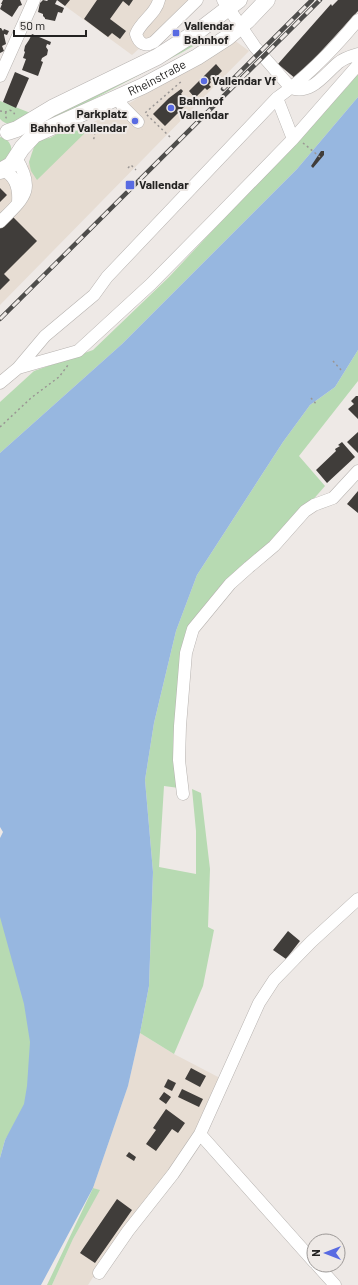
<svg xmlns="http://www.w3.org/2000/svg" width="358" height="1285" viewBox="0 0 358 1285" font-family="Barlow,sans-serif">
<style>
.built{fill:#e7ddd3}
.green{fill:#b7dab2}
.water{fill:#97b7e0}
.building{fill:#403d3a}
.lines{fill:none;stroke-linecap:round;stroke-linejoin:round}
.minor-casing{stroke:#b7b3b0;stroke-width:13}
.major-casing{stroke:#b7b3b0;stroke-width:17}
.path{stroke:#9a9694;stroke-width:1.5;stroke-dasharray:2 3;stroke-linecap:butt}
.minor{stroke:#fff;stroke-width:12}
.major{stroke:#fff;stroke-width:16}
.rail-casing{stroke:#4e4d4b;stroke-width:4.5}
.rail{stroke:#eee9e6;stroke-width:3;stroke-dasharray:9;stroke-linecap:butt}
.poi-dot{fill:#596be2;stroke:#eee9e6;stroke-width:1.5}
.labels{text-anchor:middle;stroke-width:4;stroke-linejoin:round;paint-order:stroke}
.poi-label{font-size:12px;font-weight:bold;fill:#232221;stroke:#eee9e6;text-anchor:start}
.street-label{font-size:12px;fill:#232221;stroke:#eee9e6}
</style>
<rect width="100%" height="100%" fill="#eee9e6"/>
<path class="built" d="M57,0h135l-60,55z
M234,40l15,11 -249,254v-126h8l20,-13 4,-14 10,-13 8,-1 20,-11 6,4 47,-24z
M140,1033l34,21 46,24 -24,55 -83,113 -25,39h-36l21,-46 26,-49 -6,-2 35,-102z"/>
<path class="green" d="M193,41l2,4 -14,8 -148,78 20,-17z
M358,73v24l-61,72 -175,175 -122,109v-51l34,-31 59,-21 76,-73 179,-191z
M0,101l33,13c-11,6 -23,16 -33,5z
M89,124l2,3 -54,53 -6,-9 -2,-9 6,-18 7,-5 8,-1 20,-11 6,4z
M0,137c9,2 13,9 11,18l-11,9z
M358,350v31l-59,75 26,30 -14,16 -120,125 -12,161 -15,-2 -5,81 37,7v-43l-4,-42 9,4 9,76 -2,58 6,3 -11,56 -29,68 -34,-21 9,-47 4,-114 -8,-92 9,-57 22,-92 21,-56 86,-133 27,-37 25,-18z
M0,904l35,119v72l-30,45 -5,18z
M93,1188l7,2 -27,49 -21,46h-5z"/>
<path class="water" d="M358,97v253l-23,37 -25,18 -27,37 -86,133 -21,56 -22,92 -9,57 8,92 -4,114 -9,47 -12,53 -35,102 -52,97h-41v-127l5,-18 19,-36 3,-18 3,-44 -6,-38 -24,-87v-79l3,-6 -3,-5v-374l122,-109 175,-175z"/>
<path class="building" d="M3,0h17l2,5 -3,1 -7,11 -12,-8 2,-5h-1z
M43,0l4,1 1,-1h9l-2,4 9,4 -2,5 -4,-1 -3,9 -10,-2v-1l-2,-2v-2l-5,-2 2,-9z
M57,0h13l-5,6z
M97,0h36l-4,6 -6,-5 -13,18 16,12 -6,8 -8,-6 -4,4 -24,-18z
M338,0h20v11l-62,68 -18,-15 53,-60 1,2z
M0,28h1l2,3 1,-2 5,2 -2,4 -3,-1v1l2,9 -4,2 2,5 -4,2z
M32,34l19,8 -1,3 -3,-1 -1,3 2,3 -1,5 -5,3 -1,3 2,1 -5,14 -16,-6 4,-11 -3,-1 2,-6 -1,-1 1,-5 4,-6z
M216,64l6,7 -10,10 -1,-2 -1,2 1,1 -2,3 2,2 -4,3 -2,-2 -10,10 -6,-7z
M15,72l14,6 -13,30 -13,-6z
M181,89l2,2 -2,3 8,8 -24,24 -12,-12 16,-16z
M321,151h3v4l-11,13 -2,-2z
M0,188l7,7 -7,7z
M11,215l26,26 -33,33 6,6 -10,10v-64z
M356,396h2v23l-10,-10 6,-5 -3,-3z
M358,432v21l-11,-11z
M342,442l13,15 -28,26 -11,-13 20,-19 -1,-2 5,-3 -2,-1z
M358,491v22l-11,-9z
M288,931l12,10 -14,18 -13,-9z
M191,1068l15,8 -6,11 -15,-8z
M168,1079l8,4 -4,8 -8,-4z
M182,1089l21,10 -4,8 -21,-10z
M164,1092l7,5 -5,7 -7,-5z
M166,1109l19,14 -7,10 -6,-4 -16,22 -10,-7 10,-14 -3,-2z
M129,1152l7,5 -2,4 -8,-5z
M117,1199l15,11 -37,53 -15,-10z"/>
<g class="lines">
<defs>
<path id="minor" d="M159,0c-3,14 -18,21 -23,34 3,10 9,13 18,8l43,-42
M223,0l32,47 36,41c20,7 33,-13 47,-25 6,-5 13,-7 20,-9
M0,76l34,-76
M118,98l5,9 15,15
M277,98l16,41
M3,170c13,6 16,19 15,32
M0,222c24,-24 36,-32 16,-64
M18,368l60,-17 73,-67 69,-70 73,-75 65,-74
M0,383l18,-15 27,-32 49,-41 13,-18 170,-179c30,-21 57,-49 81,-78
M183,794l-4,-34 1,-34 6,-73 7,-24 37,-45 19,-17 25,-21 31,-35 9,-6 19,-7 25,-27
M200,1134l114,128
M317,1265l18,20
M99,1273l29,-42 45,-57 27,-40 59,-131 15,-23 37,-38 47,-43"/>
<g id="major">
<path d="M8,132l9,-3 35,-21 105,-51 44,-28 38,-29"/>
<path id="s1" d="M0,171l11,-6 11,-17 12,-13 109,-49 54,-29 31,-20 19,-16 20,-21"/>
</g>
</defs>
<use href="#minor" class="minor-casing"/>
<use href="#major" class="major-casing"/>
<path class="path" d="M0,111l6,1c3,-3 8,-2 9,4
M6,112l-1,4 2,3
M91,123l4,12 -2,6
M170,137l-25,-24 38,-33
M303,143l17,14
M128,168l3,-3 5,5
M333,361l10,11
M311,398l6,7
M0,427l31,-29 28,-21 9,-12"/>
<use href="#minor" class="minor"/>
<use href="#major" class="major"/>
<defs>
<path id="rail" d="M223,89l89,-89
M0,319l320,-319"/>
</defs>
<use href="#rail" class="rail-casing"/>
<use href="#rail" class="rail"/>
</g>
<g class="poi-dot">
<rect x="172" y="29" width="8" height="8" rx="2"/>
<circle cx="204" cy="81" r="4"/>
<circle cx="171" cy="108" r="4"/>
<circle cx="135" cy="121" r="4"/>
<rect x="125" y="180" width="10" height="10" rx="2"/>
</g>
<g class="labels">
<g class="poi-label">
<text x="184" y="30">Vallendar<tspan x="184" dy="14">Bahnhof</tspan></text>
<text x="212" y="85">Vallendar Vf</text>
<text x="179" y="105">Bahnhof<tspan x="179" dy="14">Vallendar</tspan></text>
<text x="127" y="118" text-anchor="end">Parkplatz<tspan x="127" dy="14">Bahnhof Vallendar</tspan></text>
<text x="139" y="189">Vallendar</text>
</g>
<g class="street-label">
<text dy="4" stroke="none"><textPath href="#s1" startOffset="186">Rheinstraße</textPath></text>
</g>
</g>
<g transform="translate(326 1253) rotate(270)"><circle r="19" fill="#eee9e6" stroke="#9d9997"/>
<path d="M0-3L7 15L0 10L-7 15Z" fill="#596be2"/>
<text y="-6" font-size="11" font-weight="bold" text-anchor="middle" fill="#232221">N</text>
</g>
<path d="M14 30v6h72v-6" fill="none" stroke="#232221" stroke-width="2"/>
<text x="20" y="30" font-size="12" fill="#232221" stroke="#eee9e6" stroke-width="3" paint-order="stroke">50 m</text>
</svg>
